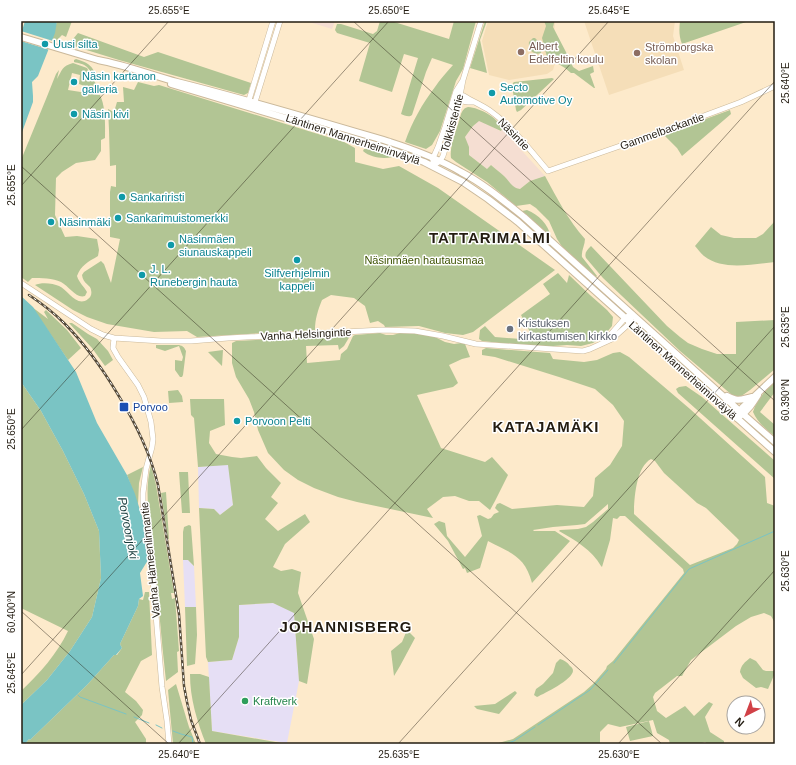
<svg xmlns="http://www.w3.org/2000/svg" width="796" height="765" viewBox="0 0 796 765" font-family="Arial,sans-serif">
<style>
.commercial{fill:#f5ded2}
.industrial{fill:#e6dff5}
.built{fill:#f5deb8}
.green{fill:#b2c594;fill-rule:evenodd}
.water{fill:#7ac4c4}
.pier{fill:#fdeacb}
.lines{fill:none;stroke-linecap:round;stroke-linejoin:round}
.stream{stroke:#7ac4c4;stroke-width:1}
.tertiary-casing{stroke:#cbb99b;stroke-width:6}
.secondary-casing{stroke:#cbb99b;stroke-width:8}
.primary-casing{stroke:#cbb99b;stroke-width:8}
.tertiary{stroke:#fff;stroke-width:5}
.secondary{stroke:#fff;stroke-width:6}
.primary{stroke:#fff;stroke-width:6}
.rail-casing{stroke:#544a3a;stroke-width:2.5}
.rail{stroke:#fff;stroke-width:1;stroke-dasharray:3;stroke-linecap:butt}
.ticks{fill:none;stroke:#231c11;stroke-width:1;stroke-opacity:0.45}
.culture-dot{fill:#0f9aa8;stroke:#fff;stroke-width:1.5}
.education-dot{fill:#8d6e63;stroke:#fff;stroke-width:1.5}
.worship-dot{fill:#6b7280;stroke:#fff;stroke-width:1.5}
.transit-dot{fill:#1a4fb4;stroke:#fff;stroke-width:1.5}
.leisure-dot{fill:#2e9e5b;stroke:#fff;stroke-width:1.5}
.labels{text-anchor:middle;stroke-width:3;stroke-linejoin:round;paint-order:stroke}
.culture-label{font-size:11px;fill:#0d838f;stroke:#fff;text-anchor:start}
.education-label{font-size:11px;fill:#785e54;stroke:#fff;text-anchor:start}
.street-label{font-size:11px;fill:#231c11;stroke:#fff}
.park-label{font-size:11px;fill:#3c5200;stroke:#fff}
.worship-label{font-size:11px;fill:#5b616d;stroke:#fff;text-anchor:start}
.transit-label{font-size:11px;fill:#164399;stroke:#fff;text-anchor:start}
.leisure-label{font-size:11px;fill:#27864d;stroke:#fff;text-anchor:start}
.water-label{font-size:12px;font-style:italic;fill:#173c3c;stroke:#fff}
.district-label{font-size:15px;font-weight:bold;letter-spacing:1px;fill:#231c11;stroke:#fff}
.neatline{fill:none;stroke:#231c11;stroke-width:1.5}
.ticks-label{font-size:10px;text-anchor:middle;fill:#231c11}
</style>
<rect width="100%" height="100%" fill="#fdeacb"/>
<path class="commercial" d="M306,21h29l-3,8z
M479,120l21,11 2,-2 43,47 -15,5 -10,8 -5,-1 -6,-5 -4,-6 -14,-12 -4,4 -18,-14 -1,-8 -3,-10 8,-11z"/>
<path class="industrial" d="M229,464l4,41 -13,10 -6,-6 -15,-1 -1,-41z
M183,560h5l6,6 2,41h-11z
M273,603l21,9 5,69 -12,62 -75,-12 -4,-69 24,-2 7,-23v-32z"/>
<path class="built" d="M488,21h67l-1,13 6,14 -7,22 -6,4 -38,6 -20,-5 -7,-34z
M584,21h91l-2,15 11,34 -75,25z"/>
<path class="green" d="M57,21h15l-6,16 -4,-2 -6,6 -4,-1z
M380,21h11l58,18 5,-18h22l-13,48 -7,12 -16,50 -8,14 -6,4 -21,-7c7,-20 17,-38 30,-55 5,-8 12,-15 18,-22l-21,-7 -6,14 -14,43c-3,3 -8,0 -11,-1l17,-56 -14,-4 -12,38 -33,-11 11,-38 -33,-10 -2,-3 2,-6h4l32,10 4,-3z
M485,21h2l-7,19 7,33 -17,-5z
M544,21h10v2l-1,4 14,27 6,13 6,4 14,-5 1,6 -4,2 5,14h-1l-20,-15h-3l-6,-5 -18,-11 -5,-19 4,-12z
M680,21h69l-67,23c-3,-8 -3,-14 -2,-23z
M78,33l66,24 14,-5 93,31 -3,10 -4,2 -125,-35 -52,-16 6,-5z
M533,38h2c5,4 7,9 6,15 -8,3 -13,-4 -12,-11z
M76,59c13,4 18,7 21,22 -4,-4 -6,-10 -10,-14 -3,-3 -9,-4 -13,-5v-2z
M73,63l14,5 10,18 -1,4 -17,-6 1,-9 -8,-2 -4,17 32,5c6,13 5,29 5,43l-4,2v11l-6,9 -19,3 -14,9 -6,6 -1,37 10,22 12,-1 20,3 2,11 -1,6c-10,6 -17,9 -21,20 2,7 7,10 10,16l-2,4c-9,3 -16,-10 -24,-14 -8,-4 -20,-4 -29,-4l-4,4 -7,-5v-117l25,-61 10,-25 3,-4 -2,9c5,-9 5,-13 16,-16z
M552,78l2,1 -1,1 -32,30 -4,2 -1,-2 -4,-24 1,-3 1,-1z
M138,82l16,4 5,-1 185,57 11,6v14l28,7 16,-3 39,22 117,82 -82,62 -10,3 -18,-2 -26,-7 -34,1 -1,-2 -6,-4 -8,2 -5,-17 -11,-8 -23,-3 -9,5c-4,10 -7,19 -7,30l-118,7 -10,-6 -33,1 -47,-8 -20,-7 -14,-7 -38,-25c6,-3 18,-2 24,1 9,4 18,22 29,13 3,-2 4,-5 3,-9 0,-5 -8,-6 -9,-15l2,-3 17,-11 3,3 7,19 9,-44 -10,-2v-45l1,-6 5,1v-22l-6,1 -1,-36 -1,-21 6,3 3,-10h7l-1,-15 11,3z
M468,107c12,1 30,10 34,22l-1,2 -22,-10 -6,5 -8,11 4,10v8l18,14 4,-4c4,4 9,7 13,11 6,6 8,12 16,13l10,-8 15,-5c12,22 23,44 40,63 0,6 -4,12 -3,18l15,19 -1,1 -33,-29 -6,-9 -8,-18 -13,-13 -6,-4 -14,2 -29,-24 -31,-20 -5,-4c-2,-13 7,-31 10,-44 2,-4 3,-6 7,-7z
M730,110l1,4 -49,42 -5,-8 -12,-12 8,-5z
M364,149h4l25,8c-10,2 -22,1 -30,-6z
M527,210c12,5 21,14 24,27l-29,-26z
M775,221v41c-23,2 -52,9 -71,-6 -4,-3 -6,-7 -9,-10l16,-19 10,8 13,3h22l7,-4z
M591,246l76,80 13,11 8,6 14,6 15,5h19v-32l39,-2v49l-25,21 -10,7 -8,-2 -52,-44 -77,-73 -17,-20c-2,-5 1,-8 5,-12z
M558,273l9,10 2,-8 21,20 17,15 6,7 -1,9 -9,11 -10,6 -12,3 -14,-1 -27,2 -58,-6 -3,-2 1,-9 5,-4 10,11 26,2 9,-7 -9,-17 29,-21 -7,-10z
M32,307l16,12 -4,-7 2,-2 21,20 14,18 -13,12z
M69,323h3l16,11 9,5 11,12 5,9 -8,6 -13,-18z
M380,333l6,2h7l7,-2h16l19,4 10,5 9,2 7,-1 4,1 5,13 -8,2 -13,6 9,18 -5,4 -36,8 24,53 44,14 7,-5 16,18 -13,26 -5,9 -11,-9h-10l-14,-5 -12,1 -16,12 6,9 -76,-16 -19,-5 -24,-9 -16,-8 -14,-10 -16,-17 -10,-23 -4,-18 -5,-13 -13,-22 -4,-14v-20l4,-2 113,-6 1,1 -6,10 -5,4 -1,-5 -32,1 1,17 33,-3 1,-6 6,-5 6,-13 2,-1z
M156,345h23c4,1 5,2 7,6l-3,24 -1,2h-2l-5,-7v-10l7,1 1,-4 -4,-11 -14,5 -9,-3z
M486,348l64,5 3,6 31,3 13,-2 16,-7 7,-1 9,5 61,52 75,68 2,26 8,3v117l-4,-7 -7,-3 -13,4 -15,9 -45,34 -9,16h-5l-22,17 -2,4 4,14 9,7 19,-12 9,10 15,-14 4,2 -8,13 5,15 14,9v3h-16l-3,-2 -6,2h-29l-1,-4 -12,-7 -4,-13 -33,7 -12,-3 -8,8v12l-16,-1 -3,1h-86l18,-5 71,-47 9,-8 13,-15 1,-3 6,-5 71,-88 -1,-4 -58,-53h-5l-3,3 -4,-1 -3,22 -8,27 -1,-1c-9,-16 -26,-26 -42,-35l1,-1 18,-1 8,-2 7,-5 15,-13v-5l-23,20 -8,1 -24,2 -20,3 1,1h21l15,10 -38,42c-7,-27 -21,-30 -44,-42l-8,27 -13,5 -2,-5 -2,1 -15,-28 -14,-17 5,-3 6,2 2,13 18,21 17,-21 -5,-20 3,-1 8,4 3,-1 3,-4 5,-2 -4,-4 2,-4 3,-1 12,6 45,-4 27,2 9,-11 2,-18 15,-13 12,-19 2,-25 -11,-16 -18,-16 -36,-12 -64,-20 -13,-2v-5zM651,459l4,2 9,12 33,30 9,5 30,29 3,3 -2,4 -4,4 -43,17 -56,-51c0,-15 2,-47 17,-55z
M223,350l-1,16 -14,-14z
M775,381v11l-15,20 15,13v12c-8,-7 -18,-15 -22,-25 3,-11 13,-23 22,-31z
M21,382l20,29 22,40 21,43 15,37 2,47 -9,39 -22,34 -23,29 -26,25v-14c19,-18 36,-37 47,-60l-47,-23z
M679,387l7,-1 16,11 73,64v18l-97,-86 -2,-4z
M178,390l4,6 1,6 -14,1 -1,-12z
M190,399h34l1,26 -15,6 -1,12 7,11 16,3 9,1 16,-2 9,12 15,15 -10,14 7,6 -13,16 13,12 27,-17 5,8 -25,22 -12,23 8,4 11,-2 9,3 -3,21 16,46 -7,45 -8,-3 -5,-68 -21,-10 -34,2v32l-7,23 -24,2 -2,-5 -7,-149 15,1 6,6 13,-10 -5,-40 -30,2 -4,-49 -3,-3z
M151,465l5,20 18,108h-3l1,6 3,-1 4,53 -2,1 1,20 -12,9c-5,-43 -8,-85 -12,-128 -3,-29 -11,-58 -3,-88z
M143,467l-4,16 -1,22 -11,-30z
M179,472h9l2,41h-8z
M166,492l3,47h-1l-7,-46z
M189,525l2,1 3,40 -6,-6h-5v-28l1,-5z
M145,592h4l3,63 -11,6 -16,31 11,9 7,9 -1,5 -7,7 11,17v5h-121l4,-5 1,1 57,-55 27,-30h3l5,-7 -2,-4 18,-38 1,-7 4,1z
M185,607h11l1,28 -2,29 -8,2z
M407,630l8,8 -15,28 -6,10 -3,-25 11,-9z
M750,658l6,3 7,9 3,1h8l1,2 -7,16 -7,-2 -5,1 -13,-10 -3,-6c1,-7 5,-10 10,-14z
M560,659c4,1 7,3 10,7 2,1 3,3 3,5 -1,9 -28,22 -36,26l-3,-2 2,-6 7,-5 10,-11 3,-10z
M190,674h10l9,3 3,54 75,13h-81c-9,-23 -16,-45 -16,-70z
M176,684l13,43 7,17h-23l-5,-54z
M515,691l2,2 -18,21 -22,-5 -3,-3 21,-2z
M649,721l4,15 -23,5 -4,-14z"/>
<path class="water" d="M25,21h32l-2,12 -17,43 -6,6 1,14v6l-12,33v-101z
M21,296l12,11 43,65 21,51 30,52 8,19 9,29 4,37 -8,13 3,23 -4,3 -1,7 -18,38 2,4 -6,7h-2l-27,30 -57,55 -1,-1 -4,5h-4v-39l26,-25 23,-29 22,-34 9,-39 -2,-47 -15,-37 -21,-43 -22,-40 -20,-29z"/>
<path class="pier" d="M21,31l32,10 -3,9 -29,-9z"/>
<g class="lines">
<path class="stream" d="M614,663l75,-94 86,-38
M78,695l2,2 46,17
M134,717l15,6
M156,725l6,3
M538,725l52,-35 18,-20
M173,731l8,3 11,3 1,7
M504,744l10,-3 21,-14"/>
<defs>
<path id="tertiary" d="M463,80l-7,11 -11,36 -7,20 -5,11v8l7,-5 3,-5 15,-50 5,-26 18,-59
M454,97l6,-2 4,1c8,5 17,9 25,14 23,16 41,40 59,61l118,-41 75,-28 34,-16
M457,98c5,4 10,4 17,4
M250,104l-1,-4 24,-79
M252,105l3,-3 25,-81
M21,283l70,46 12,6 11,3 47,3h30l37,-3 154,-8 33,1 28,5 33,8 107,7 7,-2 22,-10 18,-16 2,-9
M114,338l-1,10 5,9 20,28 6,12 7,25 2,17 -1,8 -6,22 -3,24v11l7,39 12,144 5,34 2,23
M605,341l20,-23 3,-2"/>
<path id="secondary" d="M21,37l77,23c27,5 53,15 79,22 72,18 142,39 213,60 25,8 49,17 71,30 23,12 43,29 63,45l219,197
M171,84l218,65 35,13 39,20 25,17 30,23 219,196
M727,396c12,6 12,4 25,1
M739,413l3,-5 33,-31
M740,416c8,-5 13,-13 18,-21"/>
<path id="primary" d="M743,414l32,28
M737,418l38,34"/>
</defs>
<use href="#tertiary" class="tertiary-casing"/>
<use href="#secondary" class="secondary-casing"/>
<use href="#primary" class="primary-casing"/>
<use href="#tertiary" class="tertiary"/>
<use href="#secondary" class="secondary"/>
<use href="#primary" class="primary"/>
<defs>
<path id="rail" d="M29,295c12,8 25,18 35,28 21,21 38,45 53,70 18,29 33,59 41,92l21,129 5,72 3,16 4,18 9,24"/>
</defs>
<use href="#rail" class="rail-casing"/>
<use href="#rail" class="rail"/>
</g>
<path class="ticks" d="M353,21l422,380M21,166l641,578M21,186l148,-165M21,430l368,-409M21,611l148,133M21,675l588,-654M178,744l597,-663M398,744l377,-418M618,744l157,-174"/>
<g class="culture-dot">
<circle cx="45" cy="44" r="4"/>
<circle cx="74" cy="82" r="4"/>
<circle cx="492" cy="93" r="4"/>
<circle cx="74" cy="114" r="4"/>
<circle cx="122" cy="197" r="4"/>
<circle cx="118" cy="218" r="4"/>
<circle cx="51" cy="222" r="4"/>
<circle cx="171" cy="245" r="4"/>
<circle cx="297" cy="260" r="4"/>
<circle cx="142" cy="275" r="4"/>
<circle cx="237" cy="421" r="4"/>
</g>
<g class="education-dot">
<circle cx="521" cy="52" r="4"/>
<circle cx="637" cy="53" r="4"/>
</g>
<circle class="worship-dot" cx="510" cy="329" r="4"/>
<rect class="transit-dot" x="119" y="402" width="10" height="10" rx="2"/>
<circle class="leisure-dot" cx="245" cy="701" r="4"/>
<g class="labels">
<g class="culture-label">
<text x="53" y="48">Uusi silta</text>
<text x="82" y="80">Näsin kartanon<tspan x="82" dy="13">galleria</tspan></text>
<text x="500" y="91">Secto<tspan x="500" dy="13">Automotive Oy</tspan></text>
<text x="82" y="118">Näsin kivi</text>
<text x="130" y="201">Sankariristi</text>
<text x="126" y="222">Sankarimuistomerkki</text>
<text x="59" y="226">Näsinmäki</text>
<text x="179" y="243">Näsinmäen<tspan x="179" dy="13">siunauskappeli</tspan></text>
<text x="150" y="273">J. L.<tspan x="150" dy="13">Runebergin hauta</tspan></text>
<text x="297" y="277" text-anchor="middle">Silfverhjelmin<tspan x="297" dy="13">kappeli</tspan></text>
<text x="245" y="425">Porvoon Pelti</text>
</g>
<g class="education-label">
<text x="529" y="50">Albert<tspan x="529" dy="13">Edelfeltin koulu</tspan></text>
<text x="645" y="51">Strömborgska<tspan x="645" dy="13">skolan</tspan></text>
</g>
<g class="street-label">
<text transform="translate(452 123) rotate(-75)" y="4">Tolkkistentie</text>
<text transform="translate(662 131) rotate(-20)" y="4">Gammelbackantie</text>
<text transform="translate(514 134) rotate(46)" y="4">Näsintie</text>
<text transform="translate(353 139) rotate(18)" y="4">Läntinen Mannerheiminväylä</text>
<text transform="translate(306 334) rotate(-3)" y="4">Vanha Helsingintie</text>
<text transform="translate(683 370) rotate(42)" y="4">Läntinen Mannerheiminväylä</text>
<text transform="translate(150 560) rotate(-96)" y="4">Vanha Hämeenlinnantie</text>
</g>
<g class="park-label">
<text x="424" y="264">Näsinmäen hautausmaa</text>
</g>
<g class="worship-label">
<text x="518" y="327">Kristuksen<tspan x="518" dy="13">kirkastumisen kirkko</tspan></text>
</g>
<g class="transit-label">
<text x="133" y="411">Porvoo</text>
</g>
<g class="leisure-label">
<text x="253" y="705">Kraftverk</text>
</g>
<g class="water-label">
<text transform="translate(128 528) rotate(79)" y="4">Porvoonjoki</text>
</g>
<g class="district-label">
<text x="490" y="243">TATTARIMALMI</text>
<text x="546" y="432">KATAJAMÄKI</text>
<text x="346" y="632">JOHANNISBERG</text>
</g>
</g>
<rect width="796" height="765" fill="none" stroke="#ffffff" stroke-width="44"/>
<g transform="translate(746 715) rotate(222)"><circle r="19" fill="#ffffff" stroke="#a7a4a0"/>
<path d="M0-3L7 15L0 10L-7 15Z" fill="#d14147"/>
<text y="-6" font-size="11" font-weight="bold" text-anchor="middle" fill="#231c11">N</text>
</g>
<rect x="22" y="22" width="752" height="721" class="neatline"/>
<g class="ticks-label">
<text x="169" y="14">25.655°E</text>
<text x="389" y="14">25.650°E</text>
<text x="609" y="14">25.645°E</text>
<text transform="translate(785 83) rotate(-90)" y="4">25.640°E</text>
<text transform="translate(11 185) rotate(-90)" y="4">25.655°E</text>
<text transform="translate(785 327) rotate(-90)" y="4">25.635°E</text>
<text transform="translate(785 400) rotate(-90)" y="4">60.390°N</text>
<text transform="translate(11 429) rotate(-90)" y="4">25.650°E</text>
<text transform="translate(785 571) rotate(-90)" y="4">25.630°E</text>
<text transform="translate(11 612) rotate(-90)" y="4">60.400°N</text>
<text transform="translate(11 673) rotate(-90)" y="4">25.645°E</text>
<text x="179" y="758">25.640°E</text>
<text x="399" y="758">25.635°E</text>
<text x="619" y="758">25.630°E</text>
</g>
</svg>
